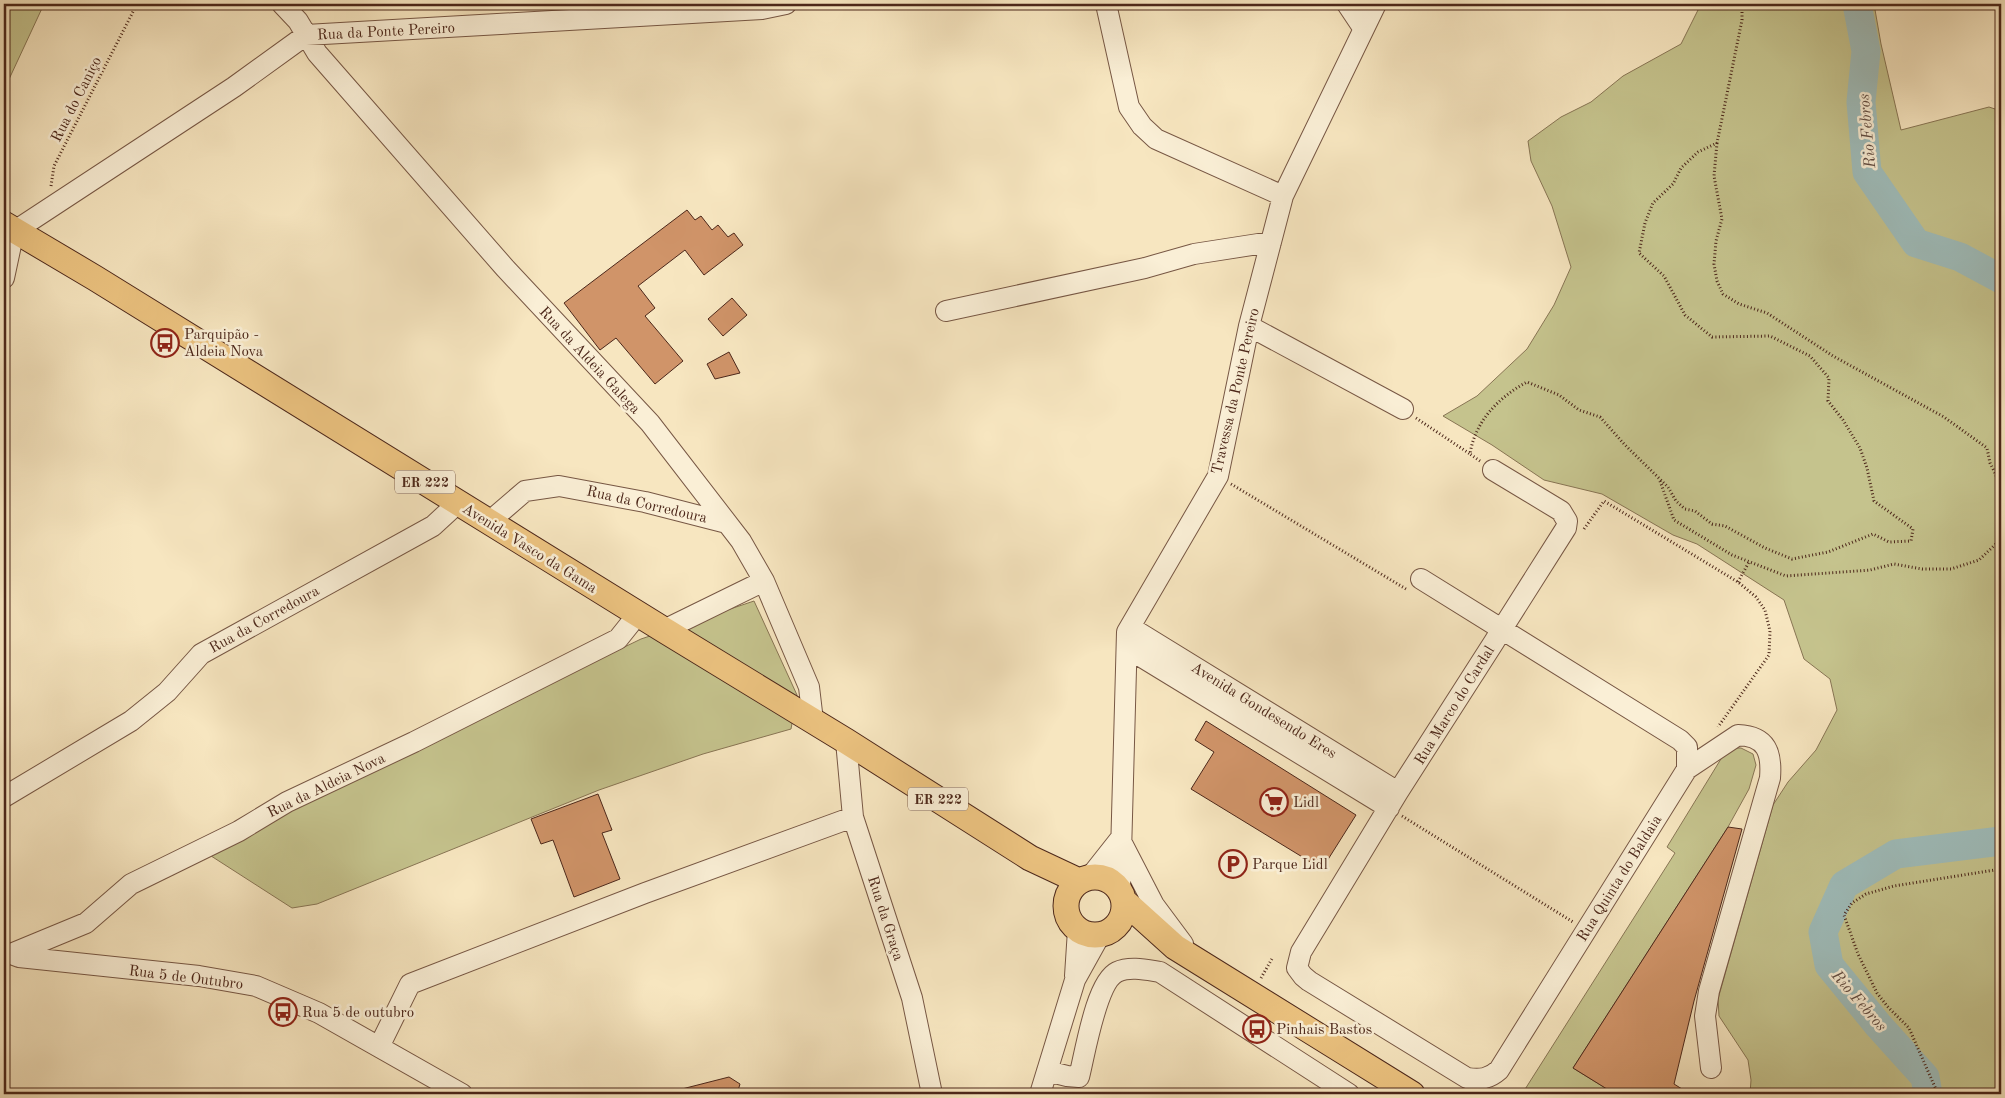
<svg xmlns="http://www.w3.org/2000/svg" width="2005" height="1098" viewBox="0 0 2005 1098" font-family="'Old Standard TT',serif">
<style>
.green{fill:#c5c38d;stroke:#887554}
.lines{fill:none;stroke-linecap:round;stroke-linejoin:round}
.river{stroke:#9fbdbb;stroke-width:29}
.building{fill:#d09469;stroke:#4c271a}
.minor-casing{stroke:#775744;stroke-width:22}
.major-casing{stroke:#4c271a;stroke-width:27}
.path{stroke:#4c271a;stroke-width:3;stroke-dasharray:1 2.5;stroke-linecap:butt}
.minor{stroke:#faefd6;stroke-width:20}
.major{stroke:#ecc380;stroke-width:25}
.labels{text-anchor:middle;stroke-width:5;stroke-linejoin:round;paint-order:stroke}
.shield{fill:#faefd6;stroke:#806352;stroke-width:1}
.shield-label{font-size:14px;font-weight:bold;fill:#4c271a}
.street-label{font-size:15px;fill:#4c271a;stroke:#faefd6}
.poi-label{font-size:15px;fill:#4c271a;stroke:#faefd6;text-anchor:start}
.water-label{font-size:16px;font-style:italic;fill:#614c42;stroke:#faefd6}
</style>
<rect width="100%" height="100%" fill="#f7e6c0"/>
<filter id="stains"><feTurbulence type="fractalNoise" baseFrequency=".004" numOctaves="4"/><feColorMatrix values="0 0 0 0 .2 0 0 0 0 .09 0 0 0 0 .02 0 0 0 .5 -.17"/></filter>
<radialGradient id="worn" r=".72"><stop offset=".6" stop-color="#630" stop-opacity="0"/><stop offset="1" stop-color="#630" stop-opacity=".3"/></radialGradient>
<path class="green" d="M4,4h40l-40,86z
M1701,4h173l7,40 20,86 88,-23 12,4v983h-251l1,-14 -3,-20 -29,-44 -1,-17 55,-194 15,-23 28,-32 21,-40 -7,-31 -26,-20 -20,-59 -87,-56 -24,-9 -71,-41 -58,-14 -52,-35 -49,-29 34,-20 50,-47 27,-44 17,-38 -19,-61 -21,-45 -3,-20 33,-24 30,-15 32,-26 58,-32z
M754,601l43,94 -6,34 -88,25 -104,36 -282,114 -25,4 -84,-54 134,-70 299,-145z
M1732,748h9l12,6 3,11 -7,24 -21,38 -155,241 42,26h-93l153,-241 -8,-6 57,-93z"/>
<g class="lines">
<path class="river" d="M1857,4l9,47 -5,51 6,70 49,71 44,14 41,22
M1928,1094l-3,-17 -47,-52 -49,-60 -6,-33 21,-47 52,-31 105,-13"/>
</g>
<path class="building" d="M687,210l8,10 6,-4 11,14 6,-5 10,12 6,-4 9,12 -39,30 -19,-25 -47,36 17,22 -10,8 38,45 -28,23 -39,-46 -16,12 -36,-47z
M732,298l15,17 -24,21 -15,-17z
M729,352l11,21 -25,6 -8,-15z
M1206,721l150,94 -34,54 -131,-80 23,-37 -19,-12z
M598,794l14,36 -10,3 18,46 -46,18 -21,-57 -12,4 -10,-25z
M1728,827l14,2 -48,172 -20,83 16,10h-75l-42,-26z
M729,1077l11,7 -3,10h-58l-1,-4z"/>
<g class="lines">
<defs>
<path id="minor" d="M282,4l16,17 19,32 188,215 145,155 91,118 23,40 45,106 4,34
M1106,4l23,103 13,19 14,13 127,57
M1347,4l16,24
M4,238l230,-151 72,-52 456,-26 24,-5
M4,278l10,-47
M946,311l199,-43 49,-14 77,-12
M1249,326l154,83
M489,522l36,-31 34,-5 86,16 82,21
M1421,579l259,161 7,7v22l-188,301c-10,9 -19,10 -32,8l-158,-97 -6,-5 -6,-8 4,-16 97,-160 96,-150 8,-13 64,-101 1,-7 -6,-10 -68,-41
M1130,627l268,165
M664,630l100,-49
M1127,648l262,160
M846,741l7,76 59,181 20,96
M1687,769l51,-34c29,1 34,18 32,43l-61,213 -4,25 6,52
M4,797l127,-76 36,-29 34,-38 232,-128 25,-23
M1123,845l31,60 29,39
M1090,877l30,-38
M1120,890l7,-258 91,-156 31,-150 34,-130 93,-192
M11,954l75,-31 45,-39 108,-53 48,-29 127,-60 204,-103 20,-25
M11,954l8,3 180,19 57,10 63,27 143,81
M1075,976l3,-46
M379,1047l31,-63 235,-91 208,-76
M1047,1071l20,5 12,1c6,-23 17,-95 38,-105 13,-6 30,-2 43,0l189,122
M1040,1094l35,-114 25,-45"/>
<path id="major" d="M4,224l91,54 569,352 182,111 184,117 49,23
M1066 906a29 29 0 1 1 58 0a29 29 0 1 1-58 0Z
M1124,901l51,46 237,147"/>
</defs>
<use href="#minor" class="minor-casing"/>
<use href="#major" class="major-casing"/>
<path class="path" d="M1717,143l-3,33 8,43 -6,22 -2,23 3,17 6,13 16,10 28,9 66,43 111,61 43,31 3,15 6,12 5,30
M51,186l3,-20 83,-162
M1416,418l54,36
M1480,461l-10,-7c5,-33 29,-57 57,-72l32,13 20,15 21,7 25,28 43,42 8,14 9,8 10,2 17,13 13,2 40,22 27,11 36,-7 45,-18 16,8 22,-1 2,-12 -39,-28 -7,-33 -7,-20 -17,-28 -15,-19 1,-23 -19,-22 -40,-20 -58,1 -27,-22 -21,-39 -25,-23 6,-30 8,-20 20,-19 8,-16 17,-16 19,-9 25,-123v-16
M1660,481l14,39 58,35 54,21 84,-6 24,-6 28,5h29l28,-9 22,-21
M1231,484l175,105
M1584,529l20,-28 134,81 18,15 9,13 5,21 -1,24 -51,72
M1738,582l11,-20
M1402,816l171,106
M1261,978l12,-21
M1938,1094l-29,-66 -22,-22 -10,-13 -19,-39 -14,-39 8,-12 14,-9 28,-8 107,-17"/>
<use href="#minor" class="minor"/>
<use href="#major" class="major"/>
</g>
<defs>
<symbol id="bus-ring" viewBox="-11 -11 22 22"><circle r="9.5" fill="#faefd6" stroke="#8f2418" stroke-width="1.5"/><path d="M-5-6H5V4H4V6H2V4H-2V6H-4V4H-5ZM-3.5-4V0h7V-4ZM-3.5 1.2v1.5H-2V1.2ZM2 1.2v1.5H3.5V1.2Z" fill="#8f2418"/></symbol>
<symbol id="supermarket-ring" viewBox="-11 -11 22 22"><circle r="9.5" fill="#faefd6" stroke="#8f2418" stroke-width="1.5"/><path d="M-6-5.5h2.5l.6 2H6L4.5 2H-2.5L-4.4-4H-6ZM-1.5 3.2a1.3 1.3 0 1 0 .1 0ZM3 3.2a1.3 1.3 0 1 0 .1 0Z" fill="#8f2418"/></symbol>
<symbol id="parking-ring" viewBox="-11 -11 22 22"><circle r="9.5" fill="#faefd6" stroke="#8f2418" stroke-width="1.5"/><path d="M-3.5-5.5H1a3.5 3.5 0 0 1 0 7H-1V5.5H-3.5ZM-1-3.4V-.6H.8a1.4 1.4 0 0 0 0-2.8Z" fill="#8f2418"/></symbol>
</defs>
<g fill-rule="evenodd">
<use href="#bus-ring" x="149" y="327" width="32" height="32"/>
<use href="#supermarket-ring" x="1258" y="786" width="32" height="32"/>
<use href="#parking-ring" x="1217" y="848" width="32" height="32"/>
<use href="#bus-ring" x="267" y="996" width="32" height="32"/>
<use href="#bus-ring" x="1241" y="1013" width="32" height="32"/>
</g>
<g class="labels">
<g class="shield">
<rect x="395" y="470.5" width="60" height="23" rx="4"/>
<rect x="908" y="787.5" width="60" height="23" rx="4"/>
</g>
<g class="shield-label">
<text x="425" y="487">ER 222</text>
<text x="938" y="804">ER 222</text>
</g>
<g class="street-label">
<text transform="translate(386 31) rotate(-3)" y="5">Rua da Ponte Pereiro</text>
<text transform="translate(76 99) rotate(-63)" y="5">Rua do Caniço</text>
<text transform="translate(590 360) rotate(47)" y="5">Rua da Aldeia Galega</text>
<text transform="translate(1235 391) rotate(-77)" y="5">Travessa da Ponte Pereiro</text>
<text transform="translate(647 504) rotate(13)" y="5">Rua da Corredoura</text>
<text transform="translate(530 548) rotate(32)" y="5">Avenida Vasco da Gama</text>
<text transform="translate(264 619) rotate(-29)" y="5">Rua da Corredoura</text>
<text transform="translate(1454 705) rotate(-58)" y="5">Rua Marco do Cardal</text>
<text transform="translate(1264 710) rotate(32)" y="5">Avenida Gondesendo Eres</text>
<text transform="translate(326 785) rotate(-26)" y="5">Rua da Aldeia Nova</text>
<text transform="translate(1619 878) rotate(-58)" y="5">Rua Quinta do Baldaia</text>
<text transform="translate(886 918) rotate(72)" y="5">Rua da Graça</text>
<text transform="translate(186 977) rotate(7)" y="5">Rua 5 de Outubro</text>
</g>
<g class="poi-label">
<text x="184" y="339">Parquipão -<tspan x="184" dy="17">Aldeia Nova</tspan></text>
<text x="1293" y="807">Lidl</text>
<text x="1252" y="869">Parque Lidl</text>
<text x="302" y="1017">Rua 5 de outubro</text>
<text x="1276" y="1034">Pinhais Bastos</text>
</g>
<g class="water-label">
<text transform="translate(1866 131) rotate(-95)" y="6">Rio Febros</text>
<text transform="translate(1860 1000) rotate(49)" y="6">Rio Febros</text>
</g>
</g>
<rect width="2005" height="1098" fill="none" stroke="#f7e6c0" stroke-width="20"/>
<rect x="5" y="5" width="1995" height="1088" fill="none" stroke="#4c271a" stroke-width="2.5"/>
<rect x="10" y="10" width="1985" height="1078" fill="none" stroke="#4c271a"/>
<rect width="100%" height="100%" filter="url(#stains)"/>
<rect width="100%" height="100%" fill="url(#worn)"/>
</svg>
